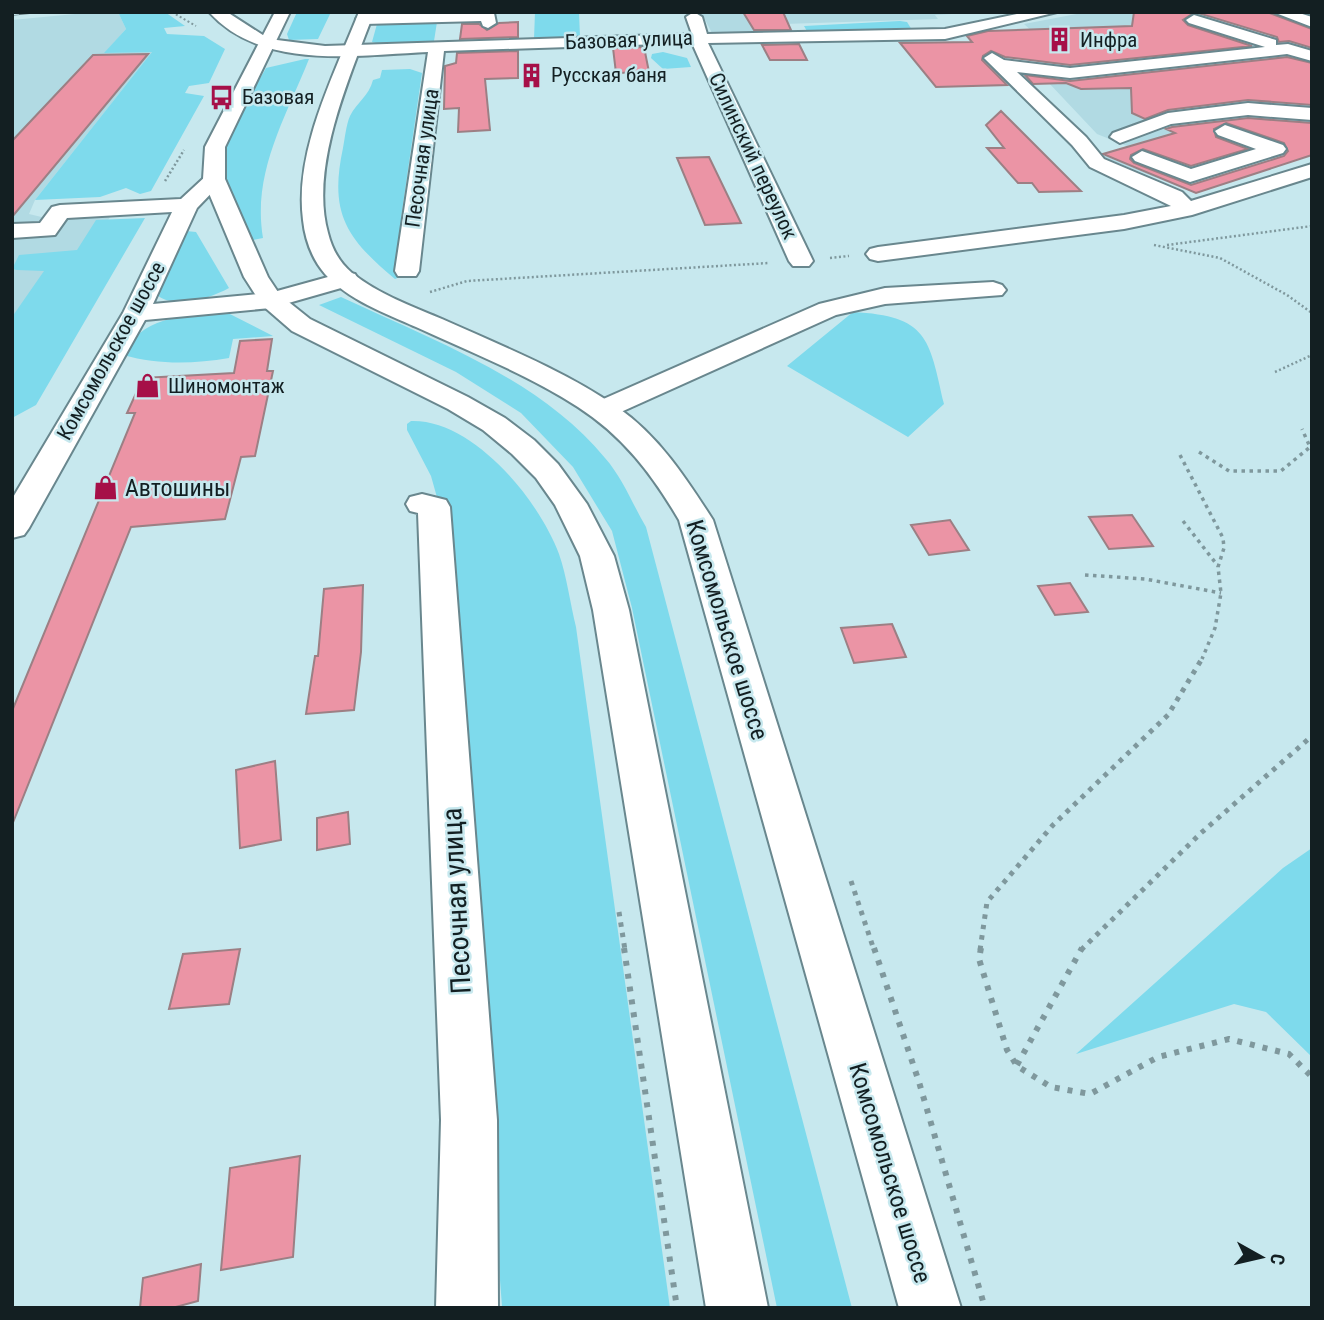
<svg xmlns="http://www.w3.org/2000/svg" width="1324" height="1320" viewBox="0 0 1324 1320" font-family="'Roboto Condensed',sans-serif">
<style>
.built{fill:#b1dae3}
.green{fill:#7edaec}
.building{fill:#eb94a5;stroke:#9c7f84;stroke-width:2;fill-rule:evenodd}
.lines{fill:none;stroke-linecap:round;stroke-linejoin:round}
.minor-casing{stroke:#69878e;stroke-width:4}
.major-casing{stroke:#69878e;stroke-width:4}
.path-far4{stroke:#7f989d;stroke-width:2;stroke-dasharray:2 2.5;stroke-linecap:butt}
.path-far3{stroke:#7f989d;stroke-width:2.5;stroke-dasharray:2 2.5;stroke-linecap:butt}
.path-far2{stroke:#7f989d;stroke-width:3.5;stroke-dasharray:3.5 4.5;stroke-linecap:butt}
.path-far1{stroke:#7f989d;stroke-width:5;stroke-dasharray:4.5 6;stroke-linecap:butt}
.path{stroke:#7f989d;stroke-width:6;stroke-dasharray:5 8;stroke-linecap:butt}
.minor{fill:#fff;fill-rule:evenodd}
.major{fill:#fff;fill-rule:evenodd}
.rail-casing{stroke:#5f7478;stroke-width:3.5}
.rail{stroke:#c7e8ee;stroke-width:2.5;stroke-dasharray:7;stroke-linecap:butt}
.labels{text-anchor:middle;stroke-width:5;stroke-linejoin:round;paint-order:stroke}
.far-street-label{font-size:21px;fill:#131f22;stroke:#c7e8ee}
.far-poi-label{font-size:21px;fill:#131f22;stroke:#c7e8ee;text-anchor:start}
.poi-label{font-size:24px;fill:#131f22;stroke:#c7e8ee;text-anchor:start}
.street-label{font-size:24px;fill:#131f22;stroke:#c7e8ee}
.near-street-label{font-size:28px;fill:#131f22;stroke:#c7e8ee}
</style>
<rect width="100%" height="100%" fill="#c7e8ee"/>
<path class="built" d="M96,12h22l8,17 -21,24 48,-2 -118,149 -6,14 25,6 56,-3 -98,166v-363z
M701,12h283l-49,3 3,4 -154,5 5,9 -76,2z
M1087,12h162l63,19v124l-116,38 -94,-36 25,-11 -30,-12 -66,-70 27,-9 -34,-31z"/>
<path class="green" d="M118,12h47l20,14 -21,2 3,6 37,2 21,13 -16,34 -20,3 -4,7 19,3 -53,95 -11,3 -14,-6 -26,9 -65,3 117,-148 -48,1 22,-24z
M297,12h34l-13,27 -29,1 -2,-6z
M535,12h44l1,25 -46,2z
M432,20l5,2 -3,19 -51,4 -11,-3 5,-18 7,-3z
M900,21l7,1 5,8 -104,3 -4,-7z
M663,52l24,6 4,9 -28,2 -12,-11 1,-4z
M305,59h4c-24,60 -57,114 -46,179l-10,2c-13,-28 -35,-61 -29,-93 3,-18 32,-61 42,-79z
M410,69l12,4 -21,145 1,58 -7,3c-49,-41 -66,-66 -52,-131 2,-10 3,-23 7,-32 7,-14 19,-20 23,-36l7,-2 2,-8z
M145,218l-109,187 -24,13v-101l32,-46 -27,-1 -5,-1 7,-14 58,-5 19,-30z
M186,231l10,1 33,56c-18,10 -57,23 -74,5z
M341,297c91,43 198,81 264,161 17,19 28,47 41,69l206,781h-75l-145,-700 -20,-77 -39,-64 -52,-54 -65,-41 -137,-67z
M220,309l53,27 -40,3 -4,19c-36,6 -70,7 -106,-3 17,-38 59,-38 97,-46z
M853,312c75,4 76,26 91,92l-36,33 -121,-71z
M411,421c62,-2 128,79 148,133 8,23 11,49 17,73l94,681 -168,-2 -34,-439 -21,-334 -16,-57 -24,-46v-6z
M1312,848v209l-46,-45 -32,-8 -158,50 207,-186z"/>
<path class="building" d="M743,12h40l8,18h-37z
M1134,12h133l45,17v19l-23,-7 -10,1 -2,-5 -82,-25 -12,8 5,5 64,21 -182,19 -65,-8 -14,-6 -8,5 -1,4 25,25 -71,2 -36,-44 72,-1 -5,-6 21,-5 144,-5z
M518,22v15l-58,2 2,-15h17l8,6 12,-7z
M799,44l8,16h-37l-8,-15z
M644,47l5,25 -33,1 -3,-25z
M518,51v27l-33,1 5,51 -32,2 1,-24 -15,1 1,-43 11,-3 1,-10z
M148,54l-136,163v-76l81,-86z
M1287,57l25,6v42l-64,-5 -80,10 -23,9 -13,-6 -1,-25 -50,1 -15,-6 -33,1 -8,-9 45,6z
M1001,111l80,80 -42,1 -7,-9h-14l-31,-35h17l-18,-23z
M1248,118l64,5v32l-116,38 -93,-39 72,-21 -9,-4 6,-2zM1226,123l58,20 4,8 -4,5 -93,29 -57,-22 -4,-4 1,-4 12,-6 48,17 57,-17 -32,-12 -2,-8z
M709,157l32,66 -36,2 -28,-67z
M272,339l-5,32h6l-18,85 -14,1 -16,62 -94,8 -119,298v-114l123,-298h-8l16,-35 91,-5 6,-32z
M1132,515l21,31 -44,3 -20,-32z
M950,520l19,30 -40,5 -18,-30z
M1070,583l18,29 -33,3 -17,-29z
M363,585l-2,67 -7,58 -48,4 9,-58h3l6,-67z
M892,624l14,33 -52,6 -13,-35z
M275,761l6,79 -41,8 -4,-78z
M348,812l2,32 -33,6v-32z
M240,949l-11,55 -60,5 14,-55z
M300,1156l-7,101 -72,13 9,-102z
M201,1264l-3,37 -26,7h-32l3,-30z"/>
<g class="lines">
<defs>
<path id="minor" d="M209,12h18l42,27 56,7 367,-12 -6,-17 8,-5 8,5 5,17 238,-5 82,-17h30l-112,27 -237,4 105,218 -4,5h-16l-4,-5 -97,-218 -248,8 -25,220 -3,5h-18l-3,-5 33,-219c-71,3 -166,19 -219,-40z
M456,12l38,1 2,10 -8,5 -5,-2 -2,-5 -117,3 -8,-5 8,-5z
M1273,12h23l16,5v10z
M1194,15l82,25v5l12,-1 24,7v10l-25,-7 -217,24 -53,-6 69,65 18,22 78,33 9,9 121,-37v13l-120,38 -68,14 -246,32 -8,-2 -4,-5 4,-5 8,-2 246,-32 47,-9 -81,-39 -18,-22 -88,-87 8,-5 12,7 66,8 195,-21 -76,-24 -3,-3z
M1248,103l64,5v12l-64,-5 -77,9 -51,19 -10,-6 3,-4 55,-20z
M1225,125l58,20 3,4 -3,4 -93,29 -55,-21 -3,-4 10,-6 49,18 65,-20 -38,-14 -3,-4z
M214,173l11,6 -28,29 -44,96 117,-11 76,-21 9,2 3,5 -3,5 -84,24 -126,12 -116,208 -5,7 -12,3v-39l111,-186 49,-101 -105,6 -12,17 -43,3v-14l28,-1 12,-16 8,-2 121,-6 26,-24z
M993,282l9,3 4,5 -4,5 -117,9 -49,11 -224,101 -10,3 -10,-3 -5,-6 5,-6 227,-100 66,-16z
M422,494l24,6 4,7 47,613 1,188h-62l5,-188 -23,-607 -8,-2 -4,-7 4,-7z"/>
<path id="major" d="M275,12h15l-65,135v32l43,98 12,18 30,24 158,78 37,21 29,22 24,24 29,40 27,52 15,54 139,698h-62l-113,-698 -13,-54 -25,-51 -19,-27 -24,-24 -29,-24 -35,-21 -156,-78 -30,-26 -18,-28 -41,-98 2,-32z
M359,12h15c-23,62 -65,154 -46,221 4,16 11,29 24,40 26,21 59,33 90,46 60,27 121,51 175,88 42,29 69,71 96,113l248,788h-62l-220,-788c-27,-46 -56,-84 -101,-113 -51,-33 -108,-55 -162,-80 -31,-14 -68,-27 -91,-53 -13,-15 -20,-35 -22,-54 -9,-69 31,-145 56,-208z"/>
</defs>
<use href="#minor" class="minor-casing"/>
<use href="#major" class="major-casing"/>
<path class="path-far4" d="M172,12l24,14"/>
<path class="path-far3" d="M165,181l19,-31
M1154,245l66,13 67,37 25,18
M1167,245l145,-19
M830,258l19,-2
M430,292l37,-11 302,-18
M1275,372l37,-17"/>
<path class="path-far2" d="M1199,452l30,19h52l29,-24 -8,-18
M1180,455l43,83 1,10 -6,19 3,26 -6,35 -13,31
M1183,521l35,45
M1085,575l60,4 76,14"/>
<path class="path-far1" d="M851,881l23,69
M619,912l6,38
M980,950l7,-48 66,-77 115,-110 35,-58
M1081,950l120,-117 111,-97"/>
<path class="path" d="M624,948l53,360
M874,948l45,134 66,226
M981,948l-2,11 28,91 10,16 34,21 39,7 68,-37 71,-18 60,15 23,23
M1017,1065l65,-117"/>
<use href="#minor" class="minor"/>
<use href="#major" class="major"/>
<defs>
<path id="rail" d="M12,14l20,-2"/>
</defs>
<use href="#rail" class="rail-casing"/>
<use href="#rail" class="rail"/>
</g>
<defs>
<symbol id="building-bare" viewBox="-9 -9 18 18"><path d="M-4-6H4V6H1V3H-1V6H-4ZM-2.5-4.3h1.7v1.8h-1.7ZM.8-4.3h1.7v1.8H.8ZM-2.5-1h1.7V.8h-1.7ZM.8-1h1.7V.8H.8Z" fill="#a61048" stroke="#c7e8ee" stroke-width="2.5" paint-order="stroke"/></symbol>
<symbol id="bus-bare" viewBox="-9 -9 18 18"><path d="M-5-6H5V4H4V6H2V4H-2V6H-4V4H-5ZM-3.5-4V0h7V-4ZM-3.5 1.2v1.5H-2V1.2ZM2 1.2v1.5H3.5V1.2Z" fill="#a61048" stroke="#c7e8ee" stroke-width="2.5" paint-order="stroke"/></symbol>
<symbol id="shop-bare" viewBox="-9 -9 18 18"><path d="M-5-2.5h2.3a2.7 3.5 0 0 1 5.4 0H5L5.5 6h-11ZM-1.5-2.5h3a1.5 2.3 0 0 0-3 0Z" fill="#a61048" stroke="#c7e8ee" stroke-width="2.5" paint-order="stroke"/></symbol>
</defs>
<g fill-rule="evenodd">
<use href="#building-bare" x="1042" y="22" width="35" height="35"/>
<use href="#building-bare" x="514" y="58" width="35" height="35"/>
<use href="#bus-bare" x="204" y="80" width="35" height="35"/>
<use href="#shop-bare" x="130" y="368" width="35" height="35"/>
<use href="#shop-bare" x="88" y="470" width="35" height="35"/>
</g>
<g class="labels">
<g class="far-street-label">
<text transform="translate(629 40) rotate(-2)" y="7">Базовая улица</text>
<text transform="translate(753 156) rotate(65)" y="7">Силинский переулок</text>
<text transform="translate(422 158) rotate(-82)" y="7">Песочная улица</text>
<text transform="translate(111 351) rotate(-61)" y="7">Комсомольское шоссе</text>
</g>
<g class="far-poi-label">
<text x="1080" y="47">Инфра</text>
<text x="551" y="82">Русская баня</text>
<text x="242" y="104">Базовая</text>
<text x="168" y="393">Шиномонтаж</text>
</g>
<g class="poi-label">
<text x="125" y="496">Автошины</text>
</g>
<g class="street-label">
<text transform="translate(727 630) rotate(73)" y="8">Комсомольское шоссе</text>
<text transform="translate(890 1173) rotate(73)" y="8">Комсомольское шоссе</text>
</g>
<g class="near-street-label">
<text transform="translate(456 901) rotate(-93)" y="10">Песочная улица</text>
</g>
</g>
<rect width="1324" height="1320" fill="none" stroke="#131f22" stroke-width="28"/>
<g transform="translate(1261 1257) rotate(98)" stroke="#c7e8ee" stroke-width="5" paint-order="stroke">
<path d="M0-5L12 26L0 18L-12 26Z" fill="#131f22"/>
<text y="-10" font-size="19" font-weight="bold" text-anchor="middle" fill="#131f22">С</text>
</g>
</svg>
